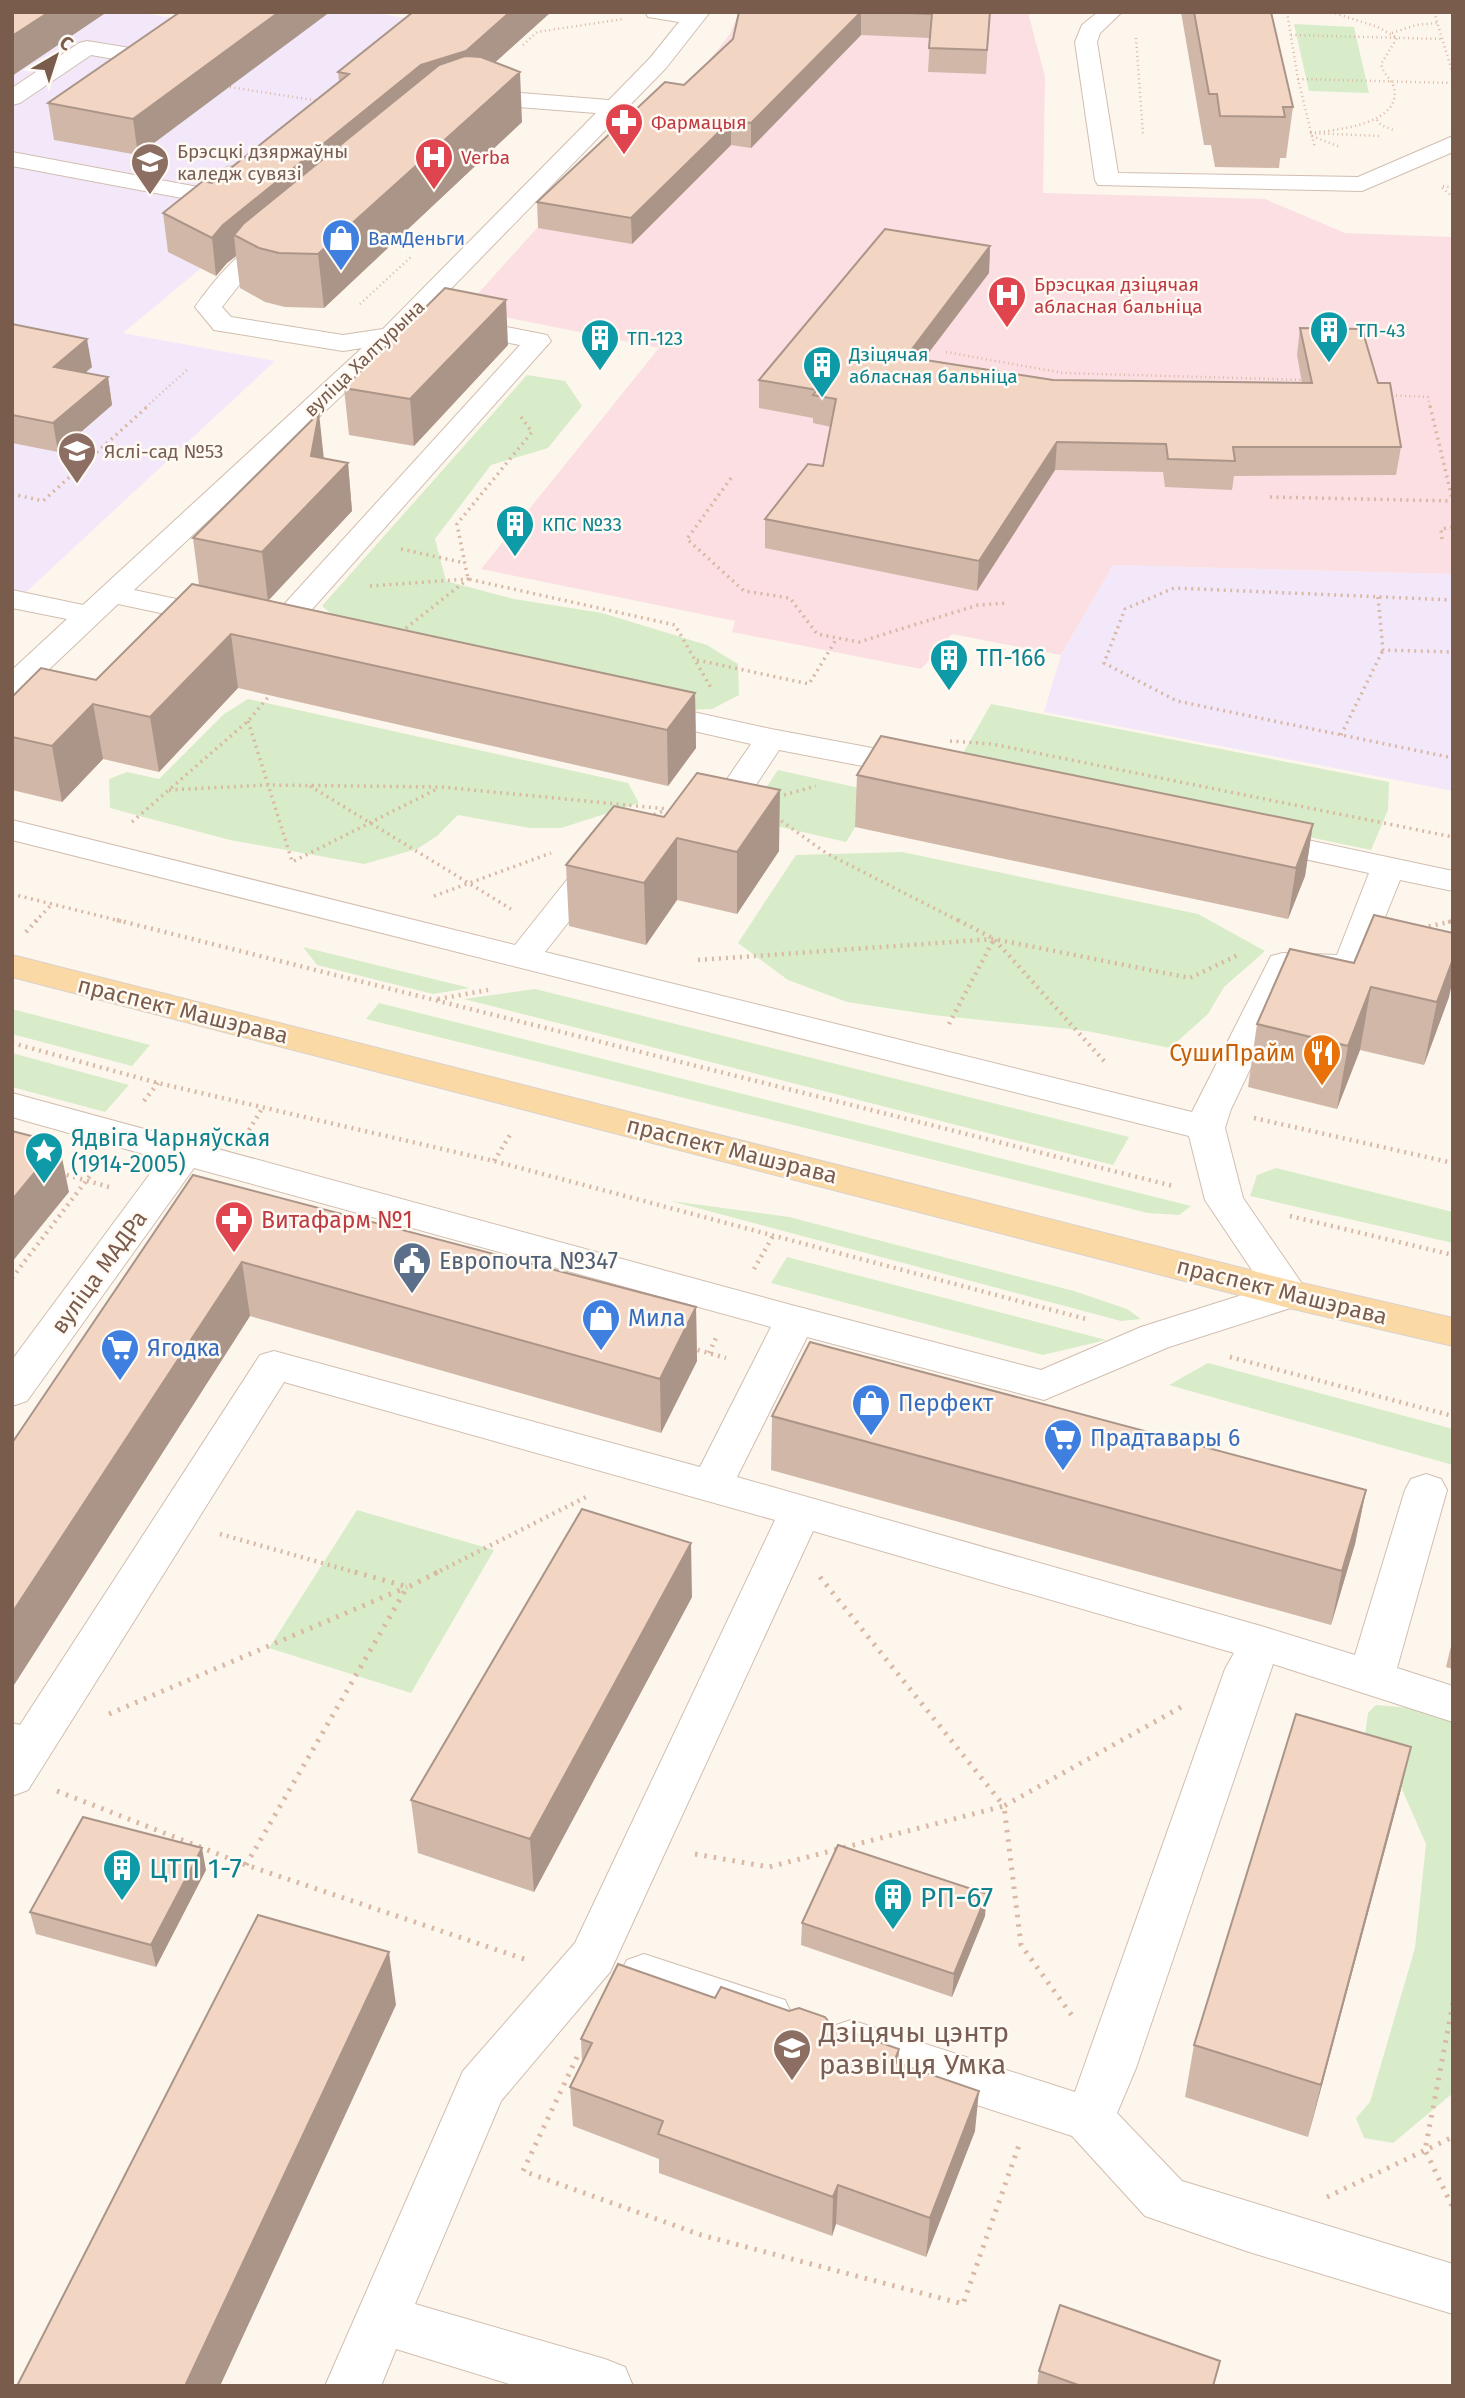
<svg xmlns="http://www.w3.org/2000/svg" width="1465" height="2398" viewBox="0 0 1465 2398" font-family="'Fira Sans',sans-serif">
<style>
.education{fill:#f3e8fa}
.medical{fill:#fbdfe3}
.green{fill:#d8ecc9}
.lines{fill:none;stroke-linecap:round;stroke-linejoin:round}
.minor-casing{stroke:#d1beb0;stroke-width:2}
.major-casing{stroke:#dad1cd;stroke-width:2}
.path-far3{stroke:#d9b8a5;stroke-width:2.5;stroke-dasharray:1 3.5;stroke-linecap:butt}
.path-far2{stroke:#d9b8a5;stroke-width:3.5;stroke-dasharray:2 4.5;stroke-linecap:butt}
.path-far1{stroke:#d9b8a5;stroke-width:4.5;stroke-dasharray:2 5;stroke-linecap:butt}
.path{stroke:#d9b8a5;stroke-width:5;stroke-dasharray:2.5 7;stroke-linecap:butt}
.minor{fill:#fff;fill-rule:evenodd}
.major{fill:#fbd9a5;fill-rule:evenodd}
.wall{fill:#d1b7a8}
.shaded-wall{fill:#aa9588}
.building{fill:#f3d5c3;stroke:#aa9588;stroke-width:2}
.labels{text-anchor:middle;stroke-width:5;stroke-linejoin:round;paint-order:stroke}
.far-health-label{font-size:19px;fill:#be3a42;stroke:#fffaf3;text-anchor:start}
.far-education-label{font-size:19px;fill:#785e54;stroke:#fffaf3;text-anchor:start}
.far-shop-label{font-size:19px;fill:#366cbe;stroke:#fffaf3;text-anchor:start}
.far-culture-label{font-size:19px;fill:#0d838f;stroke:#fffaf3;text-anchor:start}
.far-street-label{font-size:19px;fill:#7a5c4d;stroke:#fffaf3}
.culture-label{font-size:23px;fill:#0d838f;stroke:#fffaf3;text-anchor:start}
.street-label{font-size:23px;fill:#7a5c4d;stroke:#fffaf3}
.food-label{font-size:23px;fill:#c56008;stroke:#fffaf3;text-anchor:end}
.health-label{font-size:23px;fill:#be3a42;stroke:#fffaf3;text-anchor:start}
.service-label{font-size:23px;fill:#4e5e75;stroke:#fffaf3;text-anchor:start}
.shop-label{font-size:23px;fill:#366cbe;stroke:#fffaf3;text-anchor:start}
.near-culture-label{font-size:28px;fill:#0d838f;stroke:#fffaf3;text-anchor:start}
.near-education-label{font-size:28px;fill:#785e54;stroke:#fffaf3;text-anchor:start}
</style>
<rect width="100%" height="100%" fill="#fdf6ec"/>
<path class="education" d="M54,12h83l78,13 18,-13h135l119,19 -364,302 152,28 -250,232 -13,-3v-557z
M1113,565l340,9v217l-409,-79 17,-57z"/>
<path class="medical" d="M739,12h289l17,65 -2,116 222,6 80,34 107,4 1,337 -340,-9 -52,90 -109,-21 -31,35 -189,-37 3,-11 -254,-52 178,-221 -195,-39 74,-82 162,-155 30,-38z"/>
<path class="green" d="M1294,24l60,3 15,66 -60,-2z
M527,375l38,6 17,25 -34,42 -57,17 -56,74 11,42 68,18 88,14 105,32 31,19 1,31 -27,14 -30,1 -331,-80 -29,-24z
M248,699l380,84 11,20 -78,25h-31l-72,-13 -21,21 -20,13 -53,15 -134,-24 -120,-32 -1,-29 18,-7 32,7 65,-65z
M991,704l398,78 -1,28 -17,40 -414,-86z
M778,770l99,22 -31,50 -101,-23z
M902,852l296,62 67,37 -41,36 -16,27 -38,34 -83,-17 -154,-16 -86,-13 -59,-22 -50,-37 58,-88z
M303,947l167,41 -37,6 -116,-29z
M535,989l594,148 -16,28 -649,-166z
M379,1003l812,203 -12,9 -31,-2 -782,-194z
M12,1009l138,36 -18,21 -120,-32z
M12,1053l117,32 -24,27 -93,-25z
M1276,1168l177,44v31l-203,-47 7,-21z
M671,1201l118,16 285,74 53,18 14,10 -20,2z
M787,1257l319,83 -63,15 -272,-72z
M1208,1363l245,66v36l-284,-80z
M357,1510l137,40 -83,143 -142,-45z
M1376,1705l57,5 20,6v377l-60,50 -29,-5 -8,-20 14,-16 45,-154 11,-104 -29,-66 -33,-36 4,-29z"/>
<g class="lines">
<defs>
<path id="minor" d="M645,12h65l-44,56 -266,273 -266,249 99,21 4,6 -4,6 -11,3 -104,-22 -95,90 -11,2v-26l55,-51 -55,-11v-18l71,15 279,-257 -19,3 -129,-21 -19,-23c16,-23 63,-82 92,-75l3,5 -3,5 -40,33 -25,32 9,10 112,18 40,-6 213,-216 -128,-10 -8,-2 -3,-5 3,-5 8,-2 141,11 41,-42 29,-36 -31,-5z
M1098,12h24l-22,21 -3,9 21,131 240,4 95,-41v16l-91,39 -264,-6 -3,-5 -20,-138 7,-17z
M87,41l62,10 8,2 3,5 -3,5 -8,2 -58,-10 -71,48 -8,2v-17l67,-45z
M12,152l186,35c14,-10 26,-25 43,-20l4,5 -33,28 -9,2 -191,-36z
M456,317l91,18 4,6 -261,293 -11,3 -11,-3 -4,-6 4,-6 252,-277 -73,-14 -4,-6 4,-6z
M643,701l128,28 149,28 11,3 5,7 -5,7 -11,3 -141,-27 -45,68 -26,8 -12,-3 -5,-7 5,-7 14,-5 41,-60 -119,-27 -5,-7 5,-7z
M12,820l503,125 74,-93 12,-3 12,3 5,7 -73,93 647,160 79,-156 12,-3 54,2 32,-82 -125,-27 -5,-7 5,-7 12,-3 197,42v20l-53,-11 -38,94 -12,3 -55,-2 -64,134 -6,19 18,70 66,96 -6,10 -134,43 -125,53 -237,-63 -70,140 524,149 94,29 50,-165 6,-11 15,-5 15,5 6,11 -50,178 56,18v36l-180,-58 -137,404 -19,45 65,68 271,83v50l-207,-63 -101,-35 -73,-80 -239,-78 -7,-16 7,-16 18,-6 224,72 150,-423 9,-16 -421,-122 -203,441 -109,129 -86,203 190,55 20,8 8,19h-117l-120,-37 -15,37h-56l138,-315 112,-128 200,-423 -491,-138 -256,408 -16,6v-73l8,2 240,-370 14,-4 426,116 71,-140 -577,-159 -167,233 -15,5v-46l149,-201 -149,-42v-24l783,213 246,64 100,-43 123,-39 -59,-88 -16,-64 -1177,-296z
M644,1954l141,46 7,15 -7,15 -18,7 -140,-47 -8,-15 8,-15z"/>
<path id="major" d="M12,955l1277,325 164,38v28l-164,-38 -1277,-331z"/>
</defs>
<use href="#minor" class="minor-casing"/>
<use href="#major" class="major-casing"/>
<path class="path-far3" d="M1287,12l11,67 17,69
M1331,12l47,15 19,11 -16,26c2,10 11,15 13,24 8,37 -60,42 -83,45l68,3
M1434,12l19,62
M1392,33l24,-8 21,-2
M1291,35l151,4
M1136,38l7,96
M523,45l14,-13 86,-13
M1298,79l155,4
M230,87l89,14
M1377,120l4,5 15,6
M1312,136l28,11
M1443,186l10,2
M1442,188l11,9
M360,304l52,-48
M946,352l117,21 244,7
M1387,395l41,2 2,10
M146,407l43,-39"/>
<path class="path-far2" d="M1430,406l23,96
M521,417l11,15 -75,92 11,55 207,46 36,63
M731,478l-44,61 57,52 46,7 27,36 42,8 119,-37 28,-2
M12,494l31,7 105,-95
M1270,497l183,4
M1442,539l-1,-10 12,-2
M401,549l64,14
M370,586l98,-7 -67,53
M1378,597l5,53 70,2
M1453,600l-279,-12 -49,21 -21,54 73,38 276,57
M697,660l112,24 28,-46
M248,721l44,140
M1341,735l42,-85
M950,741l42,3 461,93
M310,786l201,123
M169,790l97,-5 176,2 226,22
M784,795l32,-9
M648,817l18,-7
M776,817l50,36 135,69
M132,822l116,-101 22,-26
M294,861l145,-73
M12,894l112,28
M434,896l117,-43
M35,922l16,-17
M1448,922l5,-1"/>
<path class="path-far1" d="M117,920l1056,266
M958,920l36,19 110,122
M1422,928l31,-7
M26,932l11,-12
M698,960l296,-21 196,39 50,-24
M438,999l50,-9
M949,1024l45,-85
M12,1043l146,40 336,78 592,158
M144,1101l14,-18
M1254,1118l199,45
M249,1130l14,-23
M494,1161l16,-26
M60,1173l49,14
M1290,1216l163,39
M754,1269l19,-33
M12,1278l84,-110
M691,1348l35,10
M709,1353l7,-15
M1230,1357l223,59
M220,1534l141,40
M434,1574l154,-78"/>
<path class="path" d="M355,1572l53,15 30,-15
M820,1577l184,229 179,-100
M109,1714l298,-127
M57,1791l189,74 281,95
M695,1854l74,13 235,-61 17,139 52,72
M246,1865l161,-278
M1453,2003l-28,147 28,58
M577,2057l-54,114 178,64 262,69 56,-159
M1327,2197l126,-60"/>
<use href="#minor" class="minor"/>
<use href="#major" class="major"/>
</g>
<path class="wall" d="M180,12l-42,143 -84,-15 -6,-37z
M413,12h138l-56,50 27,60 -198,186 -39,-1 -20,-5 -25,-14 -4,-32 -9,7 -11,13 -48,-24 -5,-39 49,-30 127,-101 -1,-10z
M739,12h251l-4,62 -58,-2 2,-34 -69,-3 -110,113 -20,-3 -99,99 -94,-16 -1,-26 147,-117 49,-46z
M1181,12h90l22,95 -7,51h-6l-1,10 -64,-1 -4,-22h-7z
M990,246l-1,27 -65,86 129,21 249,3 -5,-28 3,-27 78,55 23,64 -5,28 -162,1 -2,14 -67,-3 -2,-15 -108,-2 -78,121 -212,-43v-29l58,-53 8,-39 -18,-4v-5l-54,-10v-28z
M12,324l80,43 -7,6 23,4 4,28 -54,47 -46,-9z
M508,345l-94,101 -65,-11 -5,-47z
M324,459l24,4 4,48 -84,89 427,93 1,55 -28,38 -430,-98 -79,84 -56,-13 -41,43 -50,-12v-93l84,-17 103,-95 -6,-47z
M857,775l456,49 -8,52 -17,43 -433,-92z
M664,817l115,34 -42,63 -60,-14 -31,45 -77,-19 -3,-61z
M1290,949l159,48 -25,68 -64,-15 -23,59 -89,-22 9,-63z
M193,1175l503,132 1,54 -36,72 -411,-117 -238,372v-245z
M772,1416l594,74 -11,54 -24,81 -560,-155z
M692,1597l-158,295 -116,-39 -7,-53z
M1453,1638v31l-7,-2z
M1411,1747l-13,54 -90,336 -123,-40 9,-52z
M206,1870l-50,97 -120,-33 -6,-22z
M985,1916l-33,81 -151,-52 1,-22z
M715,1998l117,28 66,37 77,68 -49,126 -90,-33 -4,12 -173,-63v-14l-86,-33 -3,-39 12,-24 -1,-24z
M1039,2371l175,15h-177z"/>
<path class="shaded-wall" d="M49,12h58l-95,64v-40z
M279,12h51l-192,143 -5,-36z
M510,12h41l-83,75 -234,148 2,21 -9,7 -11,13 -4,-38 11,-13 198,-160z
M861,12v23l-110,113v-25z
M520,72l2,50 -198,186 -6,-54z
M731,120v25l-99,99 -1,-26z
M990,246l-1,27 -84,111 1,-27z
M506,300l2,45 -94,101 -4,-47z
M87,339l5,28 -34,28 -4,-28z
M108,377l4,28 -54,47 -5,-29z
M319,413l5,47 24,3 4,48 -84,90 -6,-49 49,-96z
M1057,442l-2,28 -78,121 2,-30z
M231,634l7,54 -79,84 -9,-55z
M695,693l1,55 -28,38 -1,-56z
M93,704l10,55 -41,43 -10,-56z
M780,790l-1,61 -42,63v-62z
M1313,824l-8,52 -17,43 8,-51z
M677,838v62l-31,45 -2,-62z
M1453,959v20l-4,18 -25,68 13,-63z
M1371,987l-11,63 -23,59 11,-63z
M59,1143l10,49 -57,70v-62z
M242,1262l8,54 -238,372v-75z
M696,1307l1,54 -36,72 -1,-54z
M1366,1490l-11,54 -24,81 11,-54z
M691,1543l1,54 -158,295 -4,-53z
M1411,1747l-13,54 -90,336 13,-52z
M202,1848l4,22 -50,97 -5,-22z
M987,1894l-2,22 -33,81 2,-23z
M389,1952l7,53 -176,381h-35z
M899,2049l-2,40 -3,-27z
M979,2091l-4,40 -49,126 4,-39z
M838,2185l-2,39 -4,12 1,-39z"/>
<path class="building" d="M12,12h37l-37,24z
M180,12h99l-146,107 -85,-16z
M413,12h97l-44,39 -45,14 -198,160 -11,13 -49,-25 40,-32 9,2 137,-109 -11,-2z
M739,12h122l-110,111 -20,-3 -100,98 -94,-16 128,-120 19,3 49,-46z
M886,12h104l-3,38 -58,-2 3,-34z
M1194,12h77l22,95h-10l2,10 -65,-1 -3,-22h-8z
M465,56l16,1 39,15 -202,182 -39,-1 -20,-5 -25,-13 9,-11 196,-159z
M885,229l105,17 -84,111 147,23 259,3 -12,-55 62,1 16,54h12l11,64h-168l2,14 -67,-2 -2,-15 -109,-2 -78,119 -214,-42 43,-55 15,2 13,-67 -23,-4 4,-5 -58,-10z
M445,288l61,12 -96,99 -66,-11z
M12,324l75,15 -33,28 54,10 -55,46 -41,-8z
M319,413l-8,43 37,7 -86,89 -69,-14z
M192,584l503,109 -28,37 -436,-96 -81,83 -57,-13 -41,42 -40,-9v-40l29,-29 55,12z
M881,736l432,88 -17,44 -439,-93z
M697,773l83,17 -43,62 -60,-14 -33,45 -78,-18 48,-59 50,11z
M1374,915l79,18v26l-16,43 -66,-15 -23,59 -91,-22 33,-75 64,14z
M12,1131l47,12 -47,57z
M193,1175l503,132 -36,72 -418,-117 -230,351v-170z
M810,1342l556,148 -24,81 -570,-155z
M582,1509l109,34 -161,296 -119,-39z
M1296,1714l115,33 -90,338 -127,-40z
M83,1817l119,31 -51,97 -121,-33z
M838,1845l149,49 -33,80 -152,-51z
M258,1915l131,37 -204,434h-168z
M618,1964l97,34 6,-11 68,24 10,-3 26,9 7,9 67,23 -5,13 85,29 -49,127 -92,-33 -5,12 -175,-63 5,-13 -93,-34 22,-44 -11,-4z
M1060,2305l160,56 -7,25h-132l-42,-15z"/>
<defs>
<symbol id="pharmacy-pin" viewBox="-11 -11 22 30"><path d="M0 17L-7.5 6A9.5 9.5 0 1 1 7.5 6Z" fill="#e0444e" stroke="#fffaf3"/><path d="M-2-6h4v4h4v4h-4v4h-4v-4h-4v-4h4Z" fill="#fff"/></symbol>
<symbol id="hospital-pin" viewBox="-11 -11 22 30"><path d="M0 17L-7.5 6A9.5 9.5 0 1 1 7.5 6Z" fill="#e0444e" stroke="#fffaf3"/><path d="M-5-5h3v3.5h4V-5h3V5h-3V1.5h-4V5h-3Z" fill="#fff"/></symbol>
<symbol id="university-pin" viewBox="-11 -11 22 30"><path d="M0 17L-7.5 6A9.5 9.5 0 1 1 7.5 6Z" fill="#8d6e63" stroke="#fffaf3"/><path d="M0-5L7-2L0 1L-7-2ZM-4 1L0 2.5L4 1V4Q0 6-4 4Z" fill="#fff"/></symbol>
<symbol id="shop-pin" viewBox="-11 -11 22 30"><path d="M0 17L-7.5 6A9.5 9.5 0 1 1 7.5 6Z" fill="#3f7fe0" stroke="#fffaf3"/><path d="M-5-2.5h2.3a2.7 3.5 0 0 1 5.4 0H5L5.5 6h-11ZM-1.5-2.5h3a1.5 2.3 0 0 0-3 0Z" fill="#fff"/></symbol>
<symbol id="building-pin" viewBox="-11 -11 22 30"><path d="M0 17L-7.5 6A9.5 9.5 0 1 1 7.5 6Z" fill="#0f9aa8" stroke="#fffaf3"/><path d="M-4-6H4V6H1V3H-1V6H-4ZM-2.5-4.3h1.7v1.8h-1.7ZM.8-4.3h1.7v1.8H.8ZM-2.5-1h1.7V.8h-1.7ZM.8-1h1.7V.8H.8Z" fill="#fff"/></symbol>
<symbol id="school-pin" viewBox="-11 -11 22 30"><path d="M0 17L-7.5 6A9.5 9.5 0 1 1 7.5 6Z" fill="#8d6e63" stroke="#fffaf3"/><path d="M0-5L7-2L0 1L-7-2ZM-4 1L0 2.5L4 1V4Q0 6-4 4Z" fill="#fff"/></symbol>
<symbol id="restaurant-pin" viewBox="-11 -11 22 30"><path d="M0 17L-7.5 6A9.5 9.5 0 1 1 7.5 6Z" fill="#e8710a" stroke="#fffaf3"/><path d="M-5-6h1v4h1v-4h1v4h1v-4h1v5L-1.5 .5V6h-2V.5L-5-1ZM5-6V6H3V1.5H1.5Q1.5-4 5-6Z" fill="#fff"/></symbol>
<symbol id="sight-pin" viewBox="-11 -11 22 30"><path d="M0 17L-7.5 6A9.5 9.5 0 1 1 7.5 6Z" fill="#0f9aa8" stroke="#fffaf3"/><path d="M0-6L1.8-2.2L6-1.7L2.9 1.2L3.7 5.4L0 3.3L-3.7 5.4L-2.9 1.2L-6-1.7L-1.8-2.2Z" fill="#fff"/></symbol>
<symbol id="civic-pin" viewBox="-11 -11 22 30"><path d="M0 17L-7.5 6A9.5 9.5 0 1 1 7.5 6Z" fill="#5c6f8a" stroke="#fffaf3"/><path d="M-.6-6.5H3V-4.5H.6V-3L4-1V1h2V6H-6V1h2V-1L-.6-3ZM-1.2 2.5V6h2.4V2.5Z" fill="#fff"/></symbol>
<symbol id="supermarket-pin" viewBox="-11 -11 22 30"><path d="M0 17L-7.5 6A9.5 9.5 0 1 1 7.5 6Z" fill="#3f7fe0" stroke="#fffaf3"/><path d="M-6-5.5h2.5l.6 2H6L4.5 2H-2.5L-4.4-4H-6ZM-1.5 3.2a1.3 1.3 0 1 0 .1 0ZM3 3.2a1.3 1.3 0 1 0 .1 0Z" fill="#fff"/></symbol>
</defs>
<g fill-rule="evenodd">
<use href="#pharmacy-pin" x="602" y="100" width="44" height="60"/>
<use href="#hospital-pin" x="412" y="135" width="44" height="60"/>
<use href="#university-pin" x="128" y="140" width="44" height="60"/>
<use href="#shop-pin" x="319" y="216" width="44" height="60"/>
<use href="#hospital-pin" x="985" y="273" width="44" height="60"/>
<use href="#building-pin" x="1307" y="308" width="44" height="60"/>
<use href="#building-pin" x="578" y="316" width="44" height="60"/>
<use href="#building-pin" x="800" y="343" width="44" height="60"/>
<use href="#school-pin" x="55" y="429" width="44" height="60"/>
<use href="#building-pin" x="493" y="502" width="44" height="60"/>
<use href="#building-pin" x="927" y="636" width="44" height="60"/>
<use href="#restaurant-pin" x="1300" y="1031" width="44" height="60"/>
<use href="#sight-pin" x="22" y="1129" width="44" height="60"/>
<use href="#pharmacy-pin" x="212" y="1198" width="44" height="60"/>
<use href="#civic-pin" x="390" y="1239" width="44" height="60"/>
<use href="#shop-pin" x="579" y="1296" width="44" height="60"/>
<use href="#supermarket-pin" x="98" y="1326" width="44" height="60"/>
<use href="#shop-pin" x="849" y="1381" width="44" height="60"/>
<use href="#supermarket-pin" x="1041" y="1416" width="44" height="60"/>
<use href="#building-pin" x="100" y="1846" width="44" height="60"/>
<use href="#building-pin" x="871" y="1875" width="44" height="60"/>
<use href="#school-pin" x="770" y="2026" width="44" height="60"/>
</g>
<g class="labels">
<g class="far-health-label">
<text x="651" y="129">Фармацыя</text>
<text x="461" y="164">Verba</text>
<text x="1034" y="291">Брэсцкая дзіцячая<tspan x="1034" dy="22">абласная бальніца</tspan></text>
</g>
<g class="far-education-label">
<text x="177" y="158">Брэсцкі дзяржаўны<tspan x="177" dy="22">каледж сувязі</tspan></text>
<text x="104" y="458">Яслі-сад №53</text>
</g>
<g class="far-shop-label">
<text x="368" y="245">ВамДеньги</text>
</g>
<g class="far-culture-label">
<text x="1356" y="337">ТП-43</text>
<text x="627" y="345">ТП-123</text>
<text x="849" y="361">Дзіцячая<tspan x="849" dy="22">абласная бальніца</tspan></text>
<text x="542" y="531">КПС №33</text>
</g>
<g class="far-street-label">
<text transform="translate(364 358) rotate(-44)" y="7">вуліца Халтурына</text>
</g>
<g class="culture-label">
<text x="976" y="666">ТП-166</text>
<text x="71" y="1146">Ядвіга Чарняўская<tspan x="71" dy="26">(1914-2005)</tspan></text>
</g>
<g class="street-label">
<text transform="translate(183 1010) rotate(14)" y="8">праспект Машэрава</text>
<text transform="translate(732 1150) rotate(14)" y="8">праспект Машэрава</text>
<text transform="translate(99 1272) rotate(-54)" y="8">вуліца МАДРа</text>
<text transform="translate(1282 1291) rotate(14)" y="8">праспект Машэрава</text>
</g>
<g class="food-label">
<text x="1295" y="1061">СушиПрайм</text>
</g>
<g class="health-label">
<text x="261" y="1228">Витафарм №1</text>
</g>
<g class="service-label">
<text x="439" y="1269">Европочта №347</text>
</g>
<g class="shop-label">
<text x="628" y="1326">Мила</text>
<text x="147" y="1356">Ягодка</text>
<text x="898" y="1411">Перфект</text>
<text x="1090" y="1446">Прадтавары 6</text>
</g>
<g class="near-culture-label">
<text x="149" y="1878">ЦТП 1-7</text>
<text x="920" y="1907">РП-67</text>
</g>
<g class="near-education-label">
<text x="819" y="2042">Дзіцячы цэнтр<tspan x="819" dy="32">развіцця Умка</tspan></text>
</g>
</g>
<rect width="1465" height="2398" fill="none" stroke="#7a5c4d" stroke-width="28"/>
<g transform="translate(56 56) rotate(39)" stroke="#fffaf3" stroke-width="5" paint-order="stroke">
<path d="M0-5L12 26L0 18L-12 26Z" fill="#7a5c4d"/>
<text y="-10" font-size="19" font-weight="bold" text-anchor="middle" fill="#7a5c4d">С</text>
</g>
</svg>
